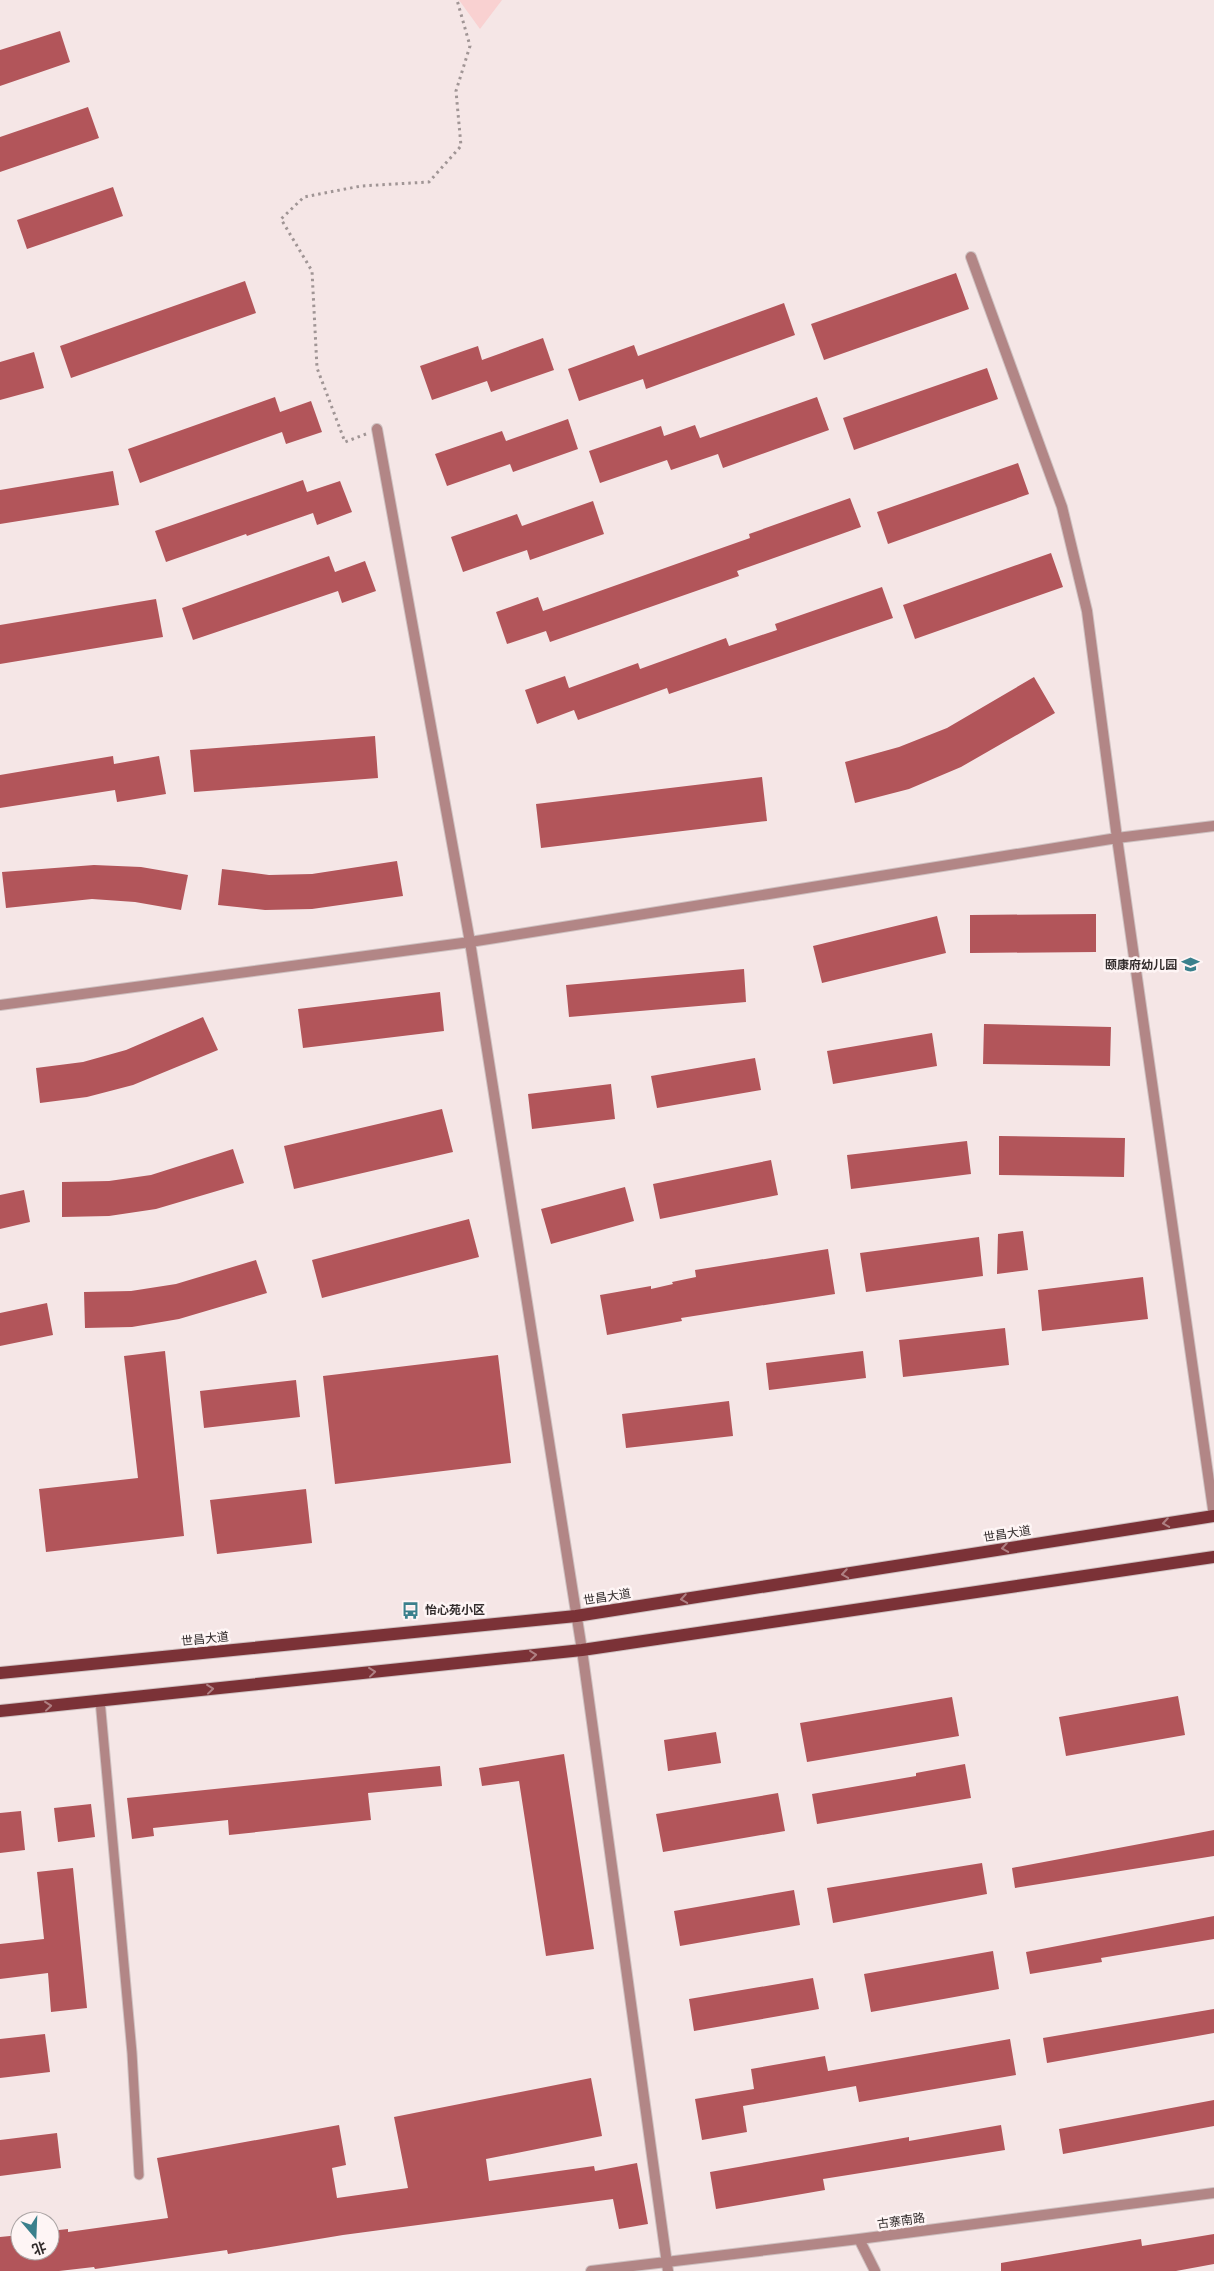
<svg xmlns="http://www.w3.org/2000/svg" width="1214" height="2271" viewBox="0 0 1214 2271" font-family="'Work Sans','Noto Sans SC',sans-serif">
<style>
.green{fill:#f9d1d1}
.building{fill:#b2555a}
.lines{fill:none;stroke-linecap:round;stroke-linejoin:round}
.service-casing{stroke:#cec1c1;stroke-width:11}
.minor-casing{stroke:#cec1c1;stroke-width:12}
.primary-casing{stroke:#cec1c1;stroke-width:14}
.path{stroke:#a09595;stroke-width:3;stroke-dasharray:2.5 4;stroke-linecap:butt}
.service{stroke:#b28686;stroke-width:9}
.minor{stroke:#b28686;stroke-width:10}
.primary{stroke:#7b3237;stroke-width:12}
.oneway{stroke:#af8083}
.labels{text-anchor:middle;stroke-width:5;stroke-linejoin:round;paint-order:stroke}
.poi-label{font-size:12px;font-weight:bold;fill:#322c2c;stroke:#fef5f5;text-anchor:end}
.street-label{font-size:12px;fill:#322c2c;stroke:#fef5f5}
</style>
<rect width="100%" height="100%" fill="#f5e6e6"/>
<path class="green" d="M459,0h43l-22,29z"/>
<path class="building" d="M60,31l10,31 -70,24v-36z
M88,107l11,31 -99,34v-35z
M113,187l10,29 -96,33 -10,-29z
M956,273l13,36 -145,51 -13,-36z
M245,281l11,32 -185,65 -11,-32z
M784,303l11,32 -149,54 -3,-10 -64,22 -11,-32 66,-24 4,11z
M543,338l11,32 -63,22 -4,-11 -55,19 -12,-34 58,-20 4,14z
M34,352l10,36 -44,12v-38z
M987,368l11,31 -144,51 -11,-32z
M275,397l5,15 31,-11 11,31 -36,12 -4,-12 -142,51 -12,-34z
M817,397l12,33 -106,38 -5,-14 -47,16 -4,-10 -67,23 -11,-32 72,-25 3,10 31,-11 5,13z
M568,419l10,30 -65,23 -3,-8 -63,22 -12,-32 67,-23 4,10z
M1018,463l11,31 -141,50 -11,-32z
M113,471l6,34 -119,19v-34z
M303,480l4,12 33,-11 12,31 -35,13 -4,-12 -66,23 -1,-2 -80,28 -11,-31z
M850,498l11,29 -124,44 2,5 -189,66 -4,-11 -39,13 -11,-32 42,-15 5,14 207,-73 -1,-4z
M593,501l11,33 -74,26 -3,-10 -64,22 -12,-35 66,-23 5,12z
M1051,553l12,34 -148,52 -12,-34z
M329,556l6,16 30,-11 11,30 -34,12 -4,-12 -145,49 -11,-32z
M882,587l11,31 -224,76 -2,-6 -89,32 -4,-10 -37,14 -12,-34 40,-14 4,12 69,-25 2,6 86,-31 3,8 48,-16 -2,-6z
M156,599l7,38 -163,27v-39z
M1034,677l21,36 -94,54 -52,22 -54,14 -10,-41 54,-15 48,-19z
M375,736l3,42 -184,14 -4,-42z
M113,756l1,8 45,-8 7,38 -49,8 -2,-12 -115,18v-33z
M762,777l5,44 -226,27 -5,-44z
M397,861l6,35 -91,13 -47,1 -47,-5 4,-36 47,6 43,-1z
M94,865l47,2 47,8 -7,35 -46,-8 -43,-3 -86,9 -4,-36z
M1096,914v38l-126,1v-38z
M937,916l9,37 -124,30 -9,-37z
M744,969l2,33 -177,15 -3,-32z
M440,992l4,39 -141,17 -5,-39z
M203,1017l15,33 -85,35 -46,12 -47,6 -4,-35 47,-6 43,-12z
M984,1024l127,3 -1,39 -127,-2z
M932,1033l5,33 -104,18 -6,-33z
M755,1058l6,32 -104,18 -6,-32z
M611,1084l4,35 -83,10 -4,-35z
M442,1109l11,43 -159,37 -10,-43z
M999,1136l126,2 -1,39 -125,-2z
M967,1141l4,33 -120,15 -4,-34z
M233,1149l11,34 -88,26 -47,7 -47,1v-35l47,-1 42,-6z
M771,1160l7,35 -118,24 -7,-35z
M625,1187l9,34 -83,23 -10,-35z
M24,1190l6,32 -30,7v-34z
M469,1219l10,38 -157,41 -10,-38z
M1023,1231l5,39 -31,4 1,-40z
M979,1237l4,39 -117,16 -6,-39z
M828,1249l7,45 -154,24 1,3 -75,14 -7,-40 51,-9v3l22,-5 -1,-2 24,-5 -1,-7z
M256,1260l11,33 -88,26 -47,8 -47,1 -1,-36 47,-1 45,-7z
M1143,1277l5,42 -106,12 -4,-41z
M47,1303l6,32 -53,11v-33z
M1005,1328l4,37 -106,12 -4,-37z
M165,1351l19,185 -138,16 -7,-63 99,-11 -14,-122z
M863,1351l3,27 -97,12 -3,-27z
M498,1355l13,108 -176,21 -12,-108z
M296,1380l4,37 -96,11 -4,-37z
M729,1401l4,35 -107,12 -4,-34z
M306,1489l6,54 -95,11 -7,-54z
M1178,1696l7,39 -119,21 -7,-39z
M952,1697l7,39 -152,26 -7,-39z
M716,1732l5,31 -53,8 -4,-31z
M564,1754l30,195 -48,7 -27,-175 -37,5 -3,-18z
M965,1764l6,34 -154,26 -5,-30 104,-18v-3z
M440,1766l2,20 -74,7 3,27 -142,15 -1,-15 -75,8 1,8 -22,3 -5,-41z
M778,1793l7,38 -122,21 -7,-38z
M91,1804l4,33 -37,5 -4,-34z
M21,1811l4,39 -25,3v-40z
M1214,1830v26l-199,32 -3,-20z
M982,1863l5,31 -154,29 -6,-35z
M73,1868l14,140 -36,4 -3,-39 -48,6v-35l44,-5 -7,-67z
M794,1890l6,35 -120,21 -6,-35z
M1214,1916v23l-113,19 1,4 -72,12 -4,-22z
M993,1951l6,38 -128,23 -7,-38z
M813,1978l6,31 -125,22 -5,-32z
M1214,2009v24l-167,30 -4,-25z
M45,2034l5,38 -50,6v-39z
M1010,2039l6,36 -157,27 -3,-16 -113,20 4,26 -45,8 -7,-41 59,-10 -3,-20 74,-13 3,15z
M591,2078l11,58 -116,23 3,22 105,-15 1,5 42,-8 11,61 -29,5 -6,-30 -270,36 -115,19 -1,-4 -132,19 -1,-2 -35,4h-59v-34l20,-2v16h30v-20l18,-2v3l100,-14 -11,-60 182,-33 7,40 -14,3 5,30 71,-10 -14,-71z
M1214,2100v26l-151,28 -4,-25z
M1001,2125l4,25 -182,29 2,11 -109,19 -6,-37 199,-35v4z
M57,2133l4,35 -61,8v-36z
M1214,2234v30l-38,7h-175v-8l140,-24 1,7z"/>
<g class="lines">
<defs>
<path id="service" d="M100,1700l32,353 7,122"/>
<path id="minor" d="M971,257l91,250 25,104 30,227 97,678
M377,429l93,513 112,708 86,621
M0,1005l470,-63 647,-104 97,-12
M859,2239l16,32
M591,2271l268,-32 355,-46"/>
<path id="primary" d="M0,1673l576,-57 638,-100
M0,1711l582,-61 632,-93"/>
</defs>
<use href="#service" class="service-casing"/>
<use href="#minor" class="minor-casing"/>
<use href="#primary" class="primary-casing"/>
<path class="path" d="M366,434l-21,8 -28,-74 -5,-97 -31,-52 23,-22 57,-11 68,-4 32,-36 -5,-55 14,-45 -13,-46"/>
<use href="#service" class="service"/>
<use href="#minor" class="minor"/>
<use href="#primary" class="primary"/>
</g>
<defs><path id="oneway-chevron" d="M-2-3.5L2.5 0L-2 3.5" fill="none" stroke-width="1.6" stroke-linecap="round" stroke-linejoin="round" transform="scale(1.25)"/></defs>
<g class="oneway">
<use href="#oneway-chevron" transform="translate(1166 1523) rotate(171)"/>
<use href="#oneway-chevron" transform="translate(1005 1548) rotate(171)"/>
<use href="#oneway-chevron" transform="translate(845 1574) rotate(171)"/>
<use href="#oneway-chevron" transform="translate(684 1599) rotate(171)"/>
<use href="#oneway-chevron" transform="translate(533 1655) rotate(-6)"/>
<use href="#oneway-chevron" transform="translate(372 1672) rotate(-6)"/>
<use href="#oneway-chevron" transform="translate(210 1689) rotate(-6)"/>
<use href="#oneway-chevron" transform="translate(48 1706) rotate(-6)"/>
</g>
<defs>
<symbol id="school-bare" viewBox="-9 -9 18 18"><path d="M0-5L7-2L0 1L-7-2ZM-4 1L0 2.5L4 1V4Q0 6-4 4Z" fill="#3a808c" stroke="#fef5f5" stroke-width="2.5" paint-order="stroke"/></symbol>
<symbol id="bus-bare" viewBox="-9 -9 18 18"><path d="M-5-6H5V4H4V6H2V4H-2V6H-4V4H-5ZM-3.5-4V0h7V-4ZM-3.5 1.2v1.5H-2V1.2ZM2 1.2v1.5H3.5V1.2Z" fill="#3a808c" stroke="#fef5f5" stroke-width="2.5" paint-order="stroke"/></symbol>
</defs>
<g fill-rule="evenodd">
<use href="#school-bare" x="1178" y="952" width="25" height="25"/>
<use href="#bus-bare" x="398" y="1598" width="25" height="25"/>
</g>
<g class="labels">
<g class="poi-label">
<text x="1177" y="969">颐康府幼儿园</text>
<text x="425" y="1614" text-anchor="start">怡心苑小区</text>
</g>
<g class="street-label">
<text transform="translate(1007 1534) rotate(-9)" y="4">世昌大道</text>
<text transform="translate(607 1597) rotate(-9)" y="4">世昌大道</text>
<text transform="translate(205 1639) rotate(-6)" y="4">世昌大道</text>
<text transform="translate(901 2221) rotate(-8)" y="4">古寨南路</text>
</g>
</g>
<g transform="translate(35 2236) rotate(161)"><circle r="24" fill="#fef5f5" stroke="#aca5a5"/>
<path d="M0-4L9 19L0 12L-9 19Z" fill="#3a808c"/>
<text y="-8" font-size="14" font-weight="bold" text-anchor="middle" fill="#322c2c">北</text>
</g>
</svg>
